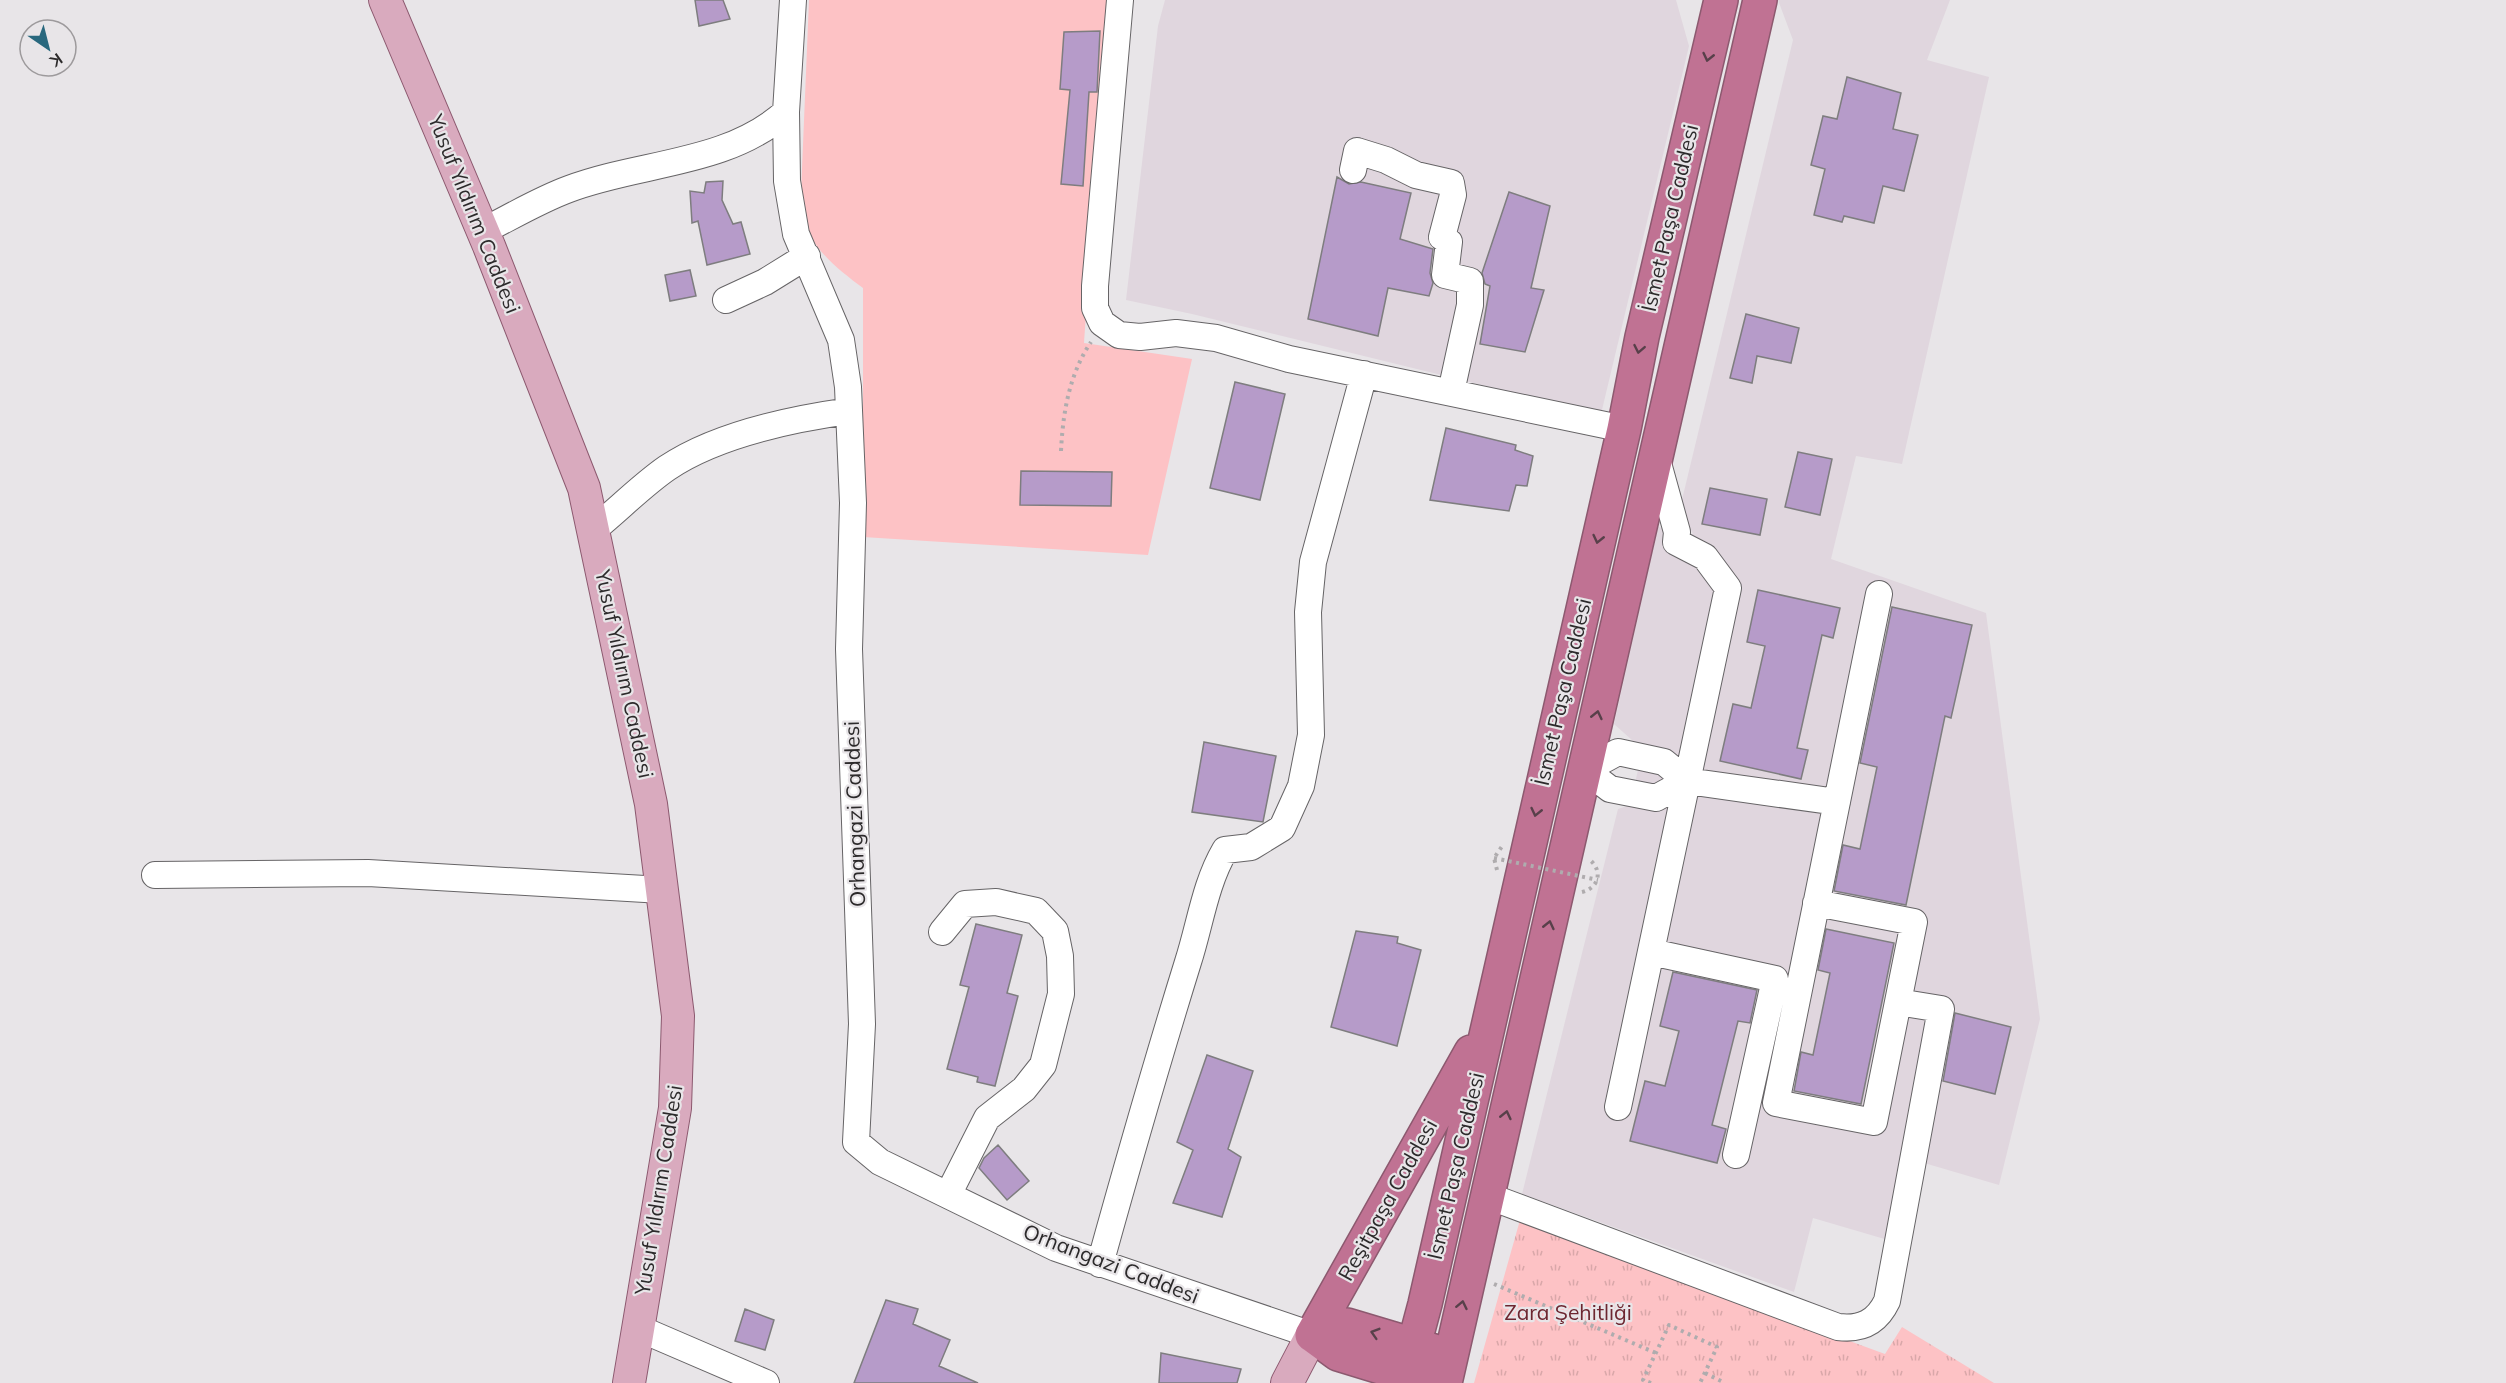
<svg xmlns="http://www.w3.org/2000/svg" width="2506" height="1383" viewBox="0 0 2506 1383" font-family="Mulish,sans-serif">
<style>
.built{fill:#e0d6de}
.park{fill:url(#park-tufts)}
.pitch{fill:#fdc2c5}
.building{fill:#b69bc9;stroke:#7e7d7f;stroke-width:1.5}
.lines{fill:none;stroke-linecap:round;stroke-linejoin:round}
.minor-casing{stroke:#666466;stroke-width:28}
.major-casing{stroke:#8c596f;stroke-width:34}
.highway-casing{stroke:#8c596f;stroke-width:36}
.path{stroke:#afacae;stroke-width:4;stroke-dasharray:3 4.5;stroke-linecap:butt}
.minor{stroke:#fff;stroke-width:26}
.major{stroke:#d9aabe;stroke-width:32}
.highway{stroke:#c07293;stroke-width:33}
.path-bridge{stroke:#afacae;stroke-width:4;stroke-dasharray:3 4.5;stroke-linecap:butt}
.oneway{stroke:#58404a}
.labels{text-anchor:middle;stroke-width:4.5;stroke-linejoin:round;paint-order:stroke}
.street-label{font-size:21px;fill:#2c2a2b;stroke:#e8e5e8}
.park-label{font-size:21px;fill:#6d2630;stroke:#e8e5e8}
</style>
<defs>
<pattern id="park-tufts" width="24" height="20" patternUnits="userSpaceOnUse" patternTransform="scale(1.5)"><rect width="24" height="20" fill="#fdc2c5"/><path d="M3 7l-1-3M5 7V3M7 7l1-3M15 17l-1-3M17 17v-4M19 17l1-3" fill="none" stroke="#d9a7a9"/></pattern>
</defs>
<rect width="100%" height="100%" fill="#e8e5e8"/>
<path class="built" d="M1165,0h511l13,46 -88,368 -409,-100 -66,-14 32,-274z
M1778,0h172l-23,60 62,17 -87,387 -46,-8 -25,103 155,54 54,406 -41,166 -85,-25 -26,80 -75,-22 -19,74 -272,-98 96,-385 12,-4 11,-48 1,-8 -28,-25 44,-197 35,7 -13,-26 113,-468z"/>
<path class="park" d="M1520,1220l365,134 17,-27 92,56h-520z"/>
<path class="pitch" d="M809,0h298l-23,343 108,16 -44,196 -285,-18v-249c-23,-17 -50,-38 -59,-66 -3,-9 -2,-20 -3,-29z"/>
<path class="building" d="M695,0h28l7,19 -31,7z
M1100,31l-3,61h-8l-6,94 -22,-2 9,-94 -10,-1 4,-57z
M1847,77l54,16 -8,36 25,6 -14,56 -21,-5 -9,37 -30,-7 -2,6 -28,-7 11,-46 -14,-4 12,-49 14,3z
M1337,177l12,7 12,-2 50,11 -11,46 33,10 -3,24 3,10 -4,13 -41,-8 -10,48 -70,-17z
M723,181l-1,19 11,24 8,-2 9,32 -43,11 -9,-44 -6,2 -2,-32 14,2 2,-11z
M1509,192l41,14 -19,82 13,2 -19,62 -45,-8 10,-58 -5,-2 -3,-11z
M690,270l6,26 -26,5 -5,-26z
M1746,314l53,14 -8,35 -34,-7 -5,27 -22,-5z
M1235,382l50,12 -25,106 -50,-12z
M1446,428l70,17 -1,5 18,6 -6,30 -11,-1 -7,26 -79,-11z
M1798,452l34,7 -12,56 -35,-8z
M1021,471l91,1 -1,34 -91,-1z
M1710,488l57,11 -7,36 -58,-11z
M1758,590l82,18 -7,30 -11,-3 -25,113 11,2 -7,29 -81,-18 13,-57 18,4 14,-62 -18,-4z
M1892,607l80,18 -21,93 -6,-2 -39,189 -72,-14 9,-46 17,4 17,-82 -17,-4z
M1204,742l72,14 -13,66 -71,-10z
M976,924l46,11 -15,58 11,3 -23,90 -18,-4 1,-5 -31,-8 22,-82 -9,-2z
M1826,929l68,14 -33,161 -67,-13 7,-39 12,3 17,-82 -12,-3z
M1356,931l42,6 -1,6 24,7 -24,96 -66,-19z
M1673,972l84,18 -7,33 -12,-2 -26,104 14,4 -9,34 -87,-22 15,-60 20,5 14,-55 -19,-5z
M1955,1013l56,14 -16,67 -52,-13z
M1207,1055l46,16 -25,78 13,8 -19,60 -49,-14 20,-53 -16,-8z
M998,1145l31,36 -22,19 -28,-32 5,-10z
M886,1300l32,9 -5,15 37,16 -11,26 39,17h-124z
M745,1309l29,11 -9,30 -30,-9z
M1161,1353l80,16 -4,14h-78z"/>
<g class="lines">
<defs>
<path id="minor" d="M793,0l-7,112 1,69 9,53 45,106 7,47 5,116 -4,146 13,375 -6,118 24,20 176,86 256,87
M1120,0l-25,286v22l7,15 17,12 21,2 36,-4 40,5 73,21 335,70
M1353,170l4,-19 29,9 30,15 35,8 2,12 -11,42 7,5 -4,33 25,6v24l-19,87
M483,231c28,-14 56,-31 86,-42 71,-27 158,-24 217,-77
M726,300l39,-18 42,-26
M593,530c25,-20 48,-44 74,-62 49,-33 125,-49 182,-57
M1618,752l46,10 23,19 -31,17 -46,-9 -25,-19z
M1687,781l150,21
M155,875l213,-2 294,17
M1816,903l98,19 -40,200 -98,-19c34,-170 69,-339 103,-509
M942,932l23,-28 31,-2 40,9 19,20 5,25 1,38 -18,71 -19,24 -37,29 -39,77
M1651,952l124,27 -39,176
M1618,1107l110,-519 -23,-31 -29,-15 1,-10 -21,-76
M1488,1196l350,131c23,3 39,-5 49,-26l54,-292 -43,-7
M1100,1264c28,-101 57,-202 88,-302 12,-37 17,-78 37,-112l26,-3 31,-19 19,-42 10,-51 -3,-123 5,-50 51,-188
M638,1328l128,55"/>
<path id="major" d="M385,0l104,246 95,242 67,316 27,212 -3,92 -46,275
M1287,1383l25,-48"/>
<path id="highway" d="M1312,1335l159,-283
M1312,1335l35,-10 87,26
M1312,1335l26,19 88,27
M1404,1383l21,-79 199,-875 18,-92 79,-337
M1445,1383l315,-1383"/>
</defs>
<use href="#minor" class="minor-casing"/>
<use href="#major" class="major-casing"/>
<use href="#highway" class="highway-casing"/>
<path class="path" d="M1061,451c2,-39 8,-76 30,-109
M1497,870l-3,-12 9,-13
M1582,892c17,-4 21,-21 8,-32
M1494,1284l162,69
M1705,1373l20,10
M1651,1383l-8,-3 26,-55 48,22 -17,36"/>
<use href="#minor" class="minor"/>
<use href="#major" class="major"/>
<use href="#highway" class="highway"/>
<path class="path-bridge" d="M1494,858l104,22"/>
</g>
<defs><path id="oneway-chevron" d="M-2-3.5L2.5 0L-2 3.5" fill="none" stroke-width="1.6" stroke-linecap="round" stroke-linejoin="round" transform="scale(1.5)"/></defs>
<g class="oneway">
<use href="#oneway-chevron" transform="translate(1708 57) rotate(103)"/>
<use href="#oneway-chevron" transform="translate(1639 349) rotate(101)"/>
<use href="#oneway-chevron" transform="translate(1598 539) rotate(103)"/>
<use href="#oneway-chevron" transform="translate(1597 715) rotate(-77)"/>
<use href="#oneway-chevron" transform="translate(1536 812) rotate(103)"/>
<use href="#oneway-chevron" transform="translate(1549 925) rotate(-77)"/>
<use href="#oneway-chevron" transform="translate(1506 1115) rotate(-77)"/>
<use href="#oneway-chevron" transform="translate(1462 1305) rotate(-78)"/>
<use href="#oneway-chevron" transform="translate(1375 1333) rotate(-163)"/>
</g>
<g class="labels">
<g class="street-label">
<text transform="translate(474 214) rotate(68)" y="7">Yusuf Yıldırım Caddesi</text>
<text transform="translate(1670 218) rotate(-77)" y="7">İsmet Paşa Caddesi</text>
<text transform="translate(624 674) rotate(78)" y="7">Yusuf Yıldırım Caddesi</text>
<text transform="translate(1563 692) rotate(-77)" y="7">İsmet Paşa Caddesi</text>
<text transform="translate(855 814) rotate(-92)" y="7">Orhangazi Caddesi</text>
<text transform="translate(1456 1166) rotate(-77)" y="7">İsmet Paşa Caddesi</text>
<text transform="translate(659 1190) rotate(-81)" y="7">Yusuf Yıldırım Caddesi</text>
<text transform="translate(1388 1200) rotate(-61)" y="7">Reşitpaşa Caddesi</text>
<text transform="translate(1111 1264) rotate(21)" y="7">Orhangazi Caddesi</text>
</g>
<g class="park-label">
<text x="1568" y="1320">Zara Şehitliği</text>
</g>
</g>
<g transform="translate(48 48) rotate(145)"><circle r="28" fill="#e8e5e8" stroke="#9d9a9c" stroke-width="1.5"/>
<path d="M0-4.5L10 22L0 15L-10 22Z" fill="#29687e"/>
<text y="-9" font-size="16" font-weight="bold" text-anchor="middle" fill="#2c2a2b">K</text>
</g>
</svg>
